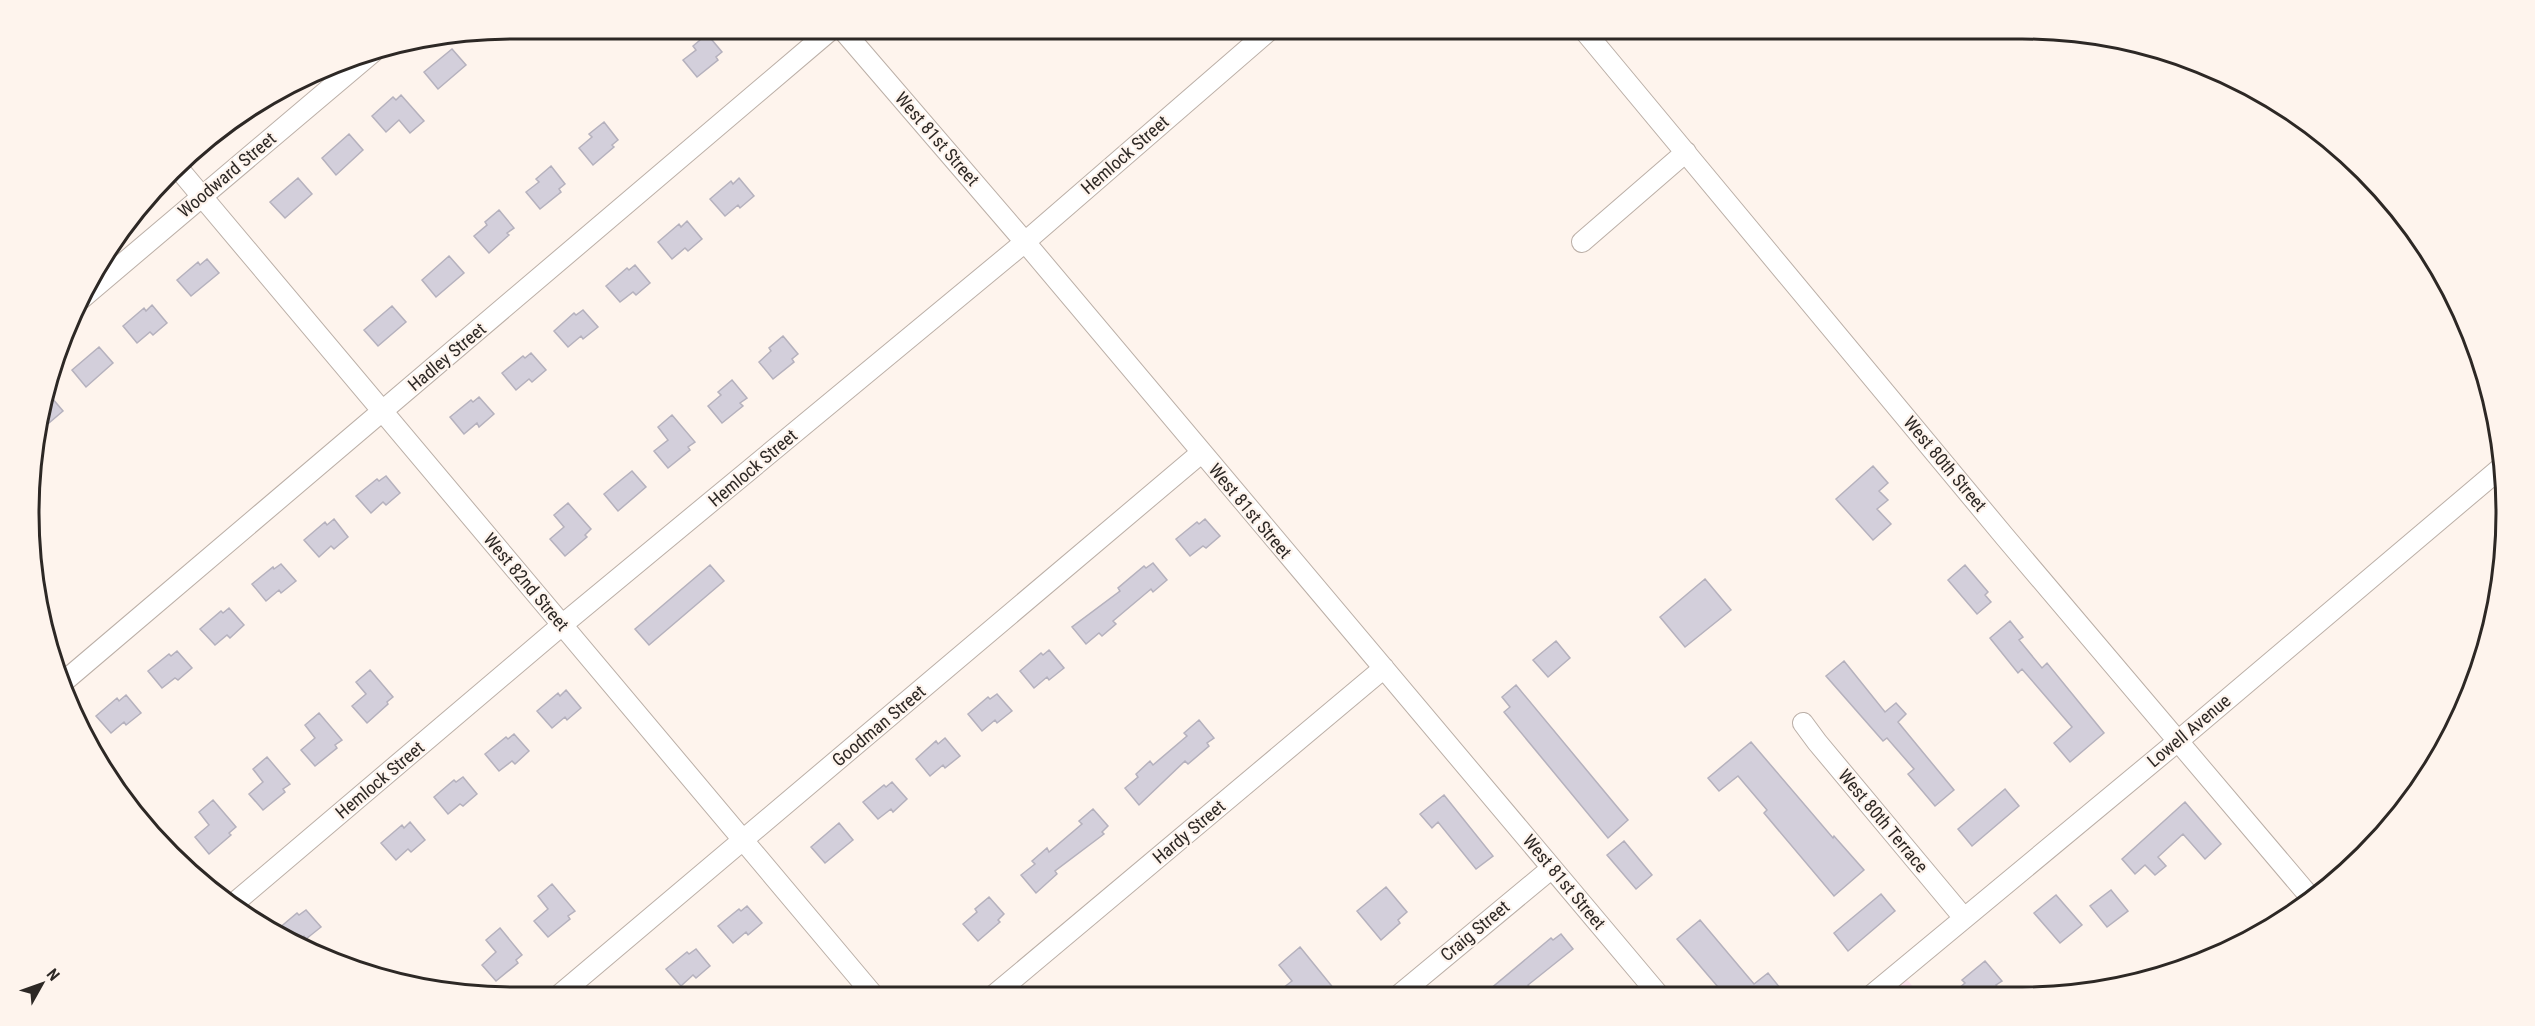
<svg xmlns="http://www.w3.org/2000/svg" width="2535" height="1026" viewBox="0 0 2535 1026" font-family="'Roboto Condensed',sans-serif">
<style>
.education{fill:#fde4ee}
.building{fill:#d3cfdb;stroke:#b5b1bd;stroke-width:1.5}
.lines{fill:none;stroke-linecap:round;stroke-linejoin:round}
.minor-casing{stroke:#bbafa7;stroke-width:22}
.minor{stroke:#fff;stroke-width:20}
.labels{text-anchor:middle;stroke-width:4.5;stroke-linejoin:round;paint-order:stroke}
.street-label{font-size:18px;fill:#2d2825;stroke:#fef4ed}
.rim{fill:none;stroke:#2d2825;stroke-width:3}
</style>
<rect width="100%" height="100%" fill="#fef4ed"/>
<path class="education" d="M1904,976l15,18h-35z"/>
<path class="building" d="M707,34l15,18 -6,5 2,3 -21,17 -14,-17 13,-10 -3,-4z
M452,49l14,16 -28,24 -14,-17z
M401,95l23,26 -14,12 -11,-13 -13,12 -14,-16 21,-19 3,3z
M604,122l14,18 -6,5 2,2 -21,18 -14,-17 13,-11 -3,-3z
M349,134l14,16 -27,25 -14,-17z
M551,166l14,18 -6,5 2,3 -21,17 -14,-17 13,-10 -3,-3z
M298,178l14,16 -27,24 -15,-16z
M739,178l15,18 -14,12 -2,-3 -13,11 -15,-17 21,-18 2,3z
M499,210l15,18 -7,5 2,2 -20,18 -15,-17 13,-11 -2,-3z
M687,221l15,18 -14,12 -3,-3 -13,11 -14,-17 21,-18 2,3z
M449,256l15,17 -28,24 -14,-17z
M207,259l12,14 -28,23 -14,-16 21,-18 2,3z
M635,265l15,18 -14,12 -3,-3 -13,10 -14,-16 21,-18 2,2z
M152,305l15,18 -14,12 -3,-3 -13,11 -14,-17 21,-18 2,3z
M392,306l14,16 -28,24 -14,-16z
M583,310l15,17 -15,12 -2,-3 -13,11 -14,-16 20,-18 2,2z
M783,336l15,18 -6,5 2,3 -21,17 -14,-17 12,-11 -2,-3z
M99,347l14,16 -27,24 -14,-17z
M531,353l15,17 -14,12 -3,-3 -13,11 -14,-17 21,-17 2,2z
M732,380l15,18 -7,5 3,3 -21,17 -14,-17 13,-11 -3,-3z
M46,391l17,20 -14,12 -8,-9z
M479,397l15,17 -15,13 -2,-4 -13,11 -14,-17 21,-17 2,2z
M672,415l23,27 -7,5 2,3 -22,18 -14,-17 14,-11 -10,-13z
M1873,466l15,17 -9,8 9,9 -11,9 14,15 -18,16 -37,-41z
M632,471l14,16 -28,24 -14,-17z
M386,476l14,17 -14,12 -3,-3 -12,11 -15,-17 21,-17 2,2z
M568,503l23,26 -6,6 2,2 -22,19 -15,-17 14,-12 -10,-12z
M334,519l14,18 -14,12 -3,-3 -12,11 -15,-17 21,-18 2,3z
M1205,519l15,17 -14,12 -3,-2 -13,10 -14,-17 21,-17 2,2z
M1153,563l14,17 -14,12 -2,-3 -38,32 3,3 -14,12 -3,-3 -13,11 -14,-17 48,-36 -2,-3 26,-22 2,2z
M281,564l15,17 -15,12 -2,-3 -13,11 -14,-17 21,-17 1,2z
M710,565l14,16 -75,64 -14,-16z
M1965,565l23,27 -3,3 6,7 -14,12 -29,-34z
M1705,579l26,31 -46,37 -25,-30z
M229,608l15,17 -14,13 -3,-3 -12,10 -15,-16 21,-18 2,2z
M2010,621l13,16 -4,3 23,28 5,-5 57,70 -34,29 -16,-19 18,-16 -50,-58 -4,4 -28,-35z
M1556,641l14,17 -22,19 -15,-17z
M1049,650l15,18 -15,12 -2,-3 -13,11 -14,-17 21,-18 2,2z
M177,651l15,17 -14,12 -3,-2 -13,10 -14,-17 21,-17 2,2z
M1844,661l41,51 11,-9 10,11 -8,8 56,68 -19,16 -27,-32 6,-5 -27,-31 -4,3 -57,-65z
M370,670l23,27 -6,5 1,2 -21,19 -15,-17 14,-12 -10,-12z
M1516,685l112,135 -20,18 -104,-126 6,-5 -8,-10z
M566,690l15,18 -14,12 -2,-3 -13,11 -15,-17 21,-18 2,3z
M997,694l15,17 -15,12 -2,-3 -13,11 -14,-17 20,-17 2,2z
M126,695l15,18 -15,12 -2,-3 -13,11 -15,-17 21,-18 2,3z
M319,713l23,27 -7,5 2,3 -22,18 -14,-16 14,-12 -10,-13z
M1199,720l15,18 -7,5 2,3 -21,18 -3,-3 -46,44 -14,-17 13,-11 -2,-3 14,-13 3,4 34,-29 -3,-3z
M514,734l15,17 -14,13 -3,-3 -13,10 -14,-17 21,-17 2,2z
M945,738l15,18 -15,12 -2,-3 -13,11 -14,-17 20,-18 2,3z
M1751,742l82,96 1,-2 30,34 -30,26 -70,-83 3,-3 -29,-34 -19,15 -11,-13z
M267,757l23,27 -7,5 2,3 -22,18 -14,-16 14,-12 -10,-13z
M463,777l14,17 -14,12 -3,-2 -12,10 -14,-17 20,-17 2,2z
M892,782l15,17 -14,13 -2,-3 -13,10 -15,-17 21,-17 2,2z
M2005,789l14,17 -47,40 -14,-17z
M1444,795l49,61 -17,13 -38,-47 -6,6 -12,-14z
M213,800l23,27 -7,6 2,2 -22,19 -14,-17 14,-12 -10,-13z
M2185,802l36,42 -16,15 -22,-25 -25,23 8,9 -11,9 -10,-10 -10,9 -13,-15z
M1093,809l15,17 -6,6 2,2 -49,37 2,3 -21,19 -15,-18 14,-11 -3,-3 15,-13 2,4 33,-28 -3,-3z
M410,822l15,18 -14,12 -3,-3 -12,11 -15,-17 21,-18 2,3z
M839,823l14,17 -28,23 -14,-16z
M1624,841l28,34 -16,14 -29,-34z
M552,884l23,27 -7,5 2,3 -22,18 -14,-16 14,-12 -10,-13z
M1386,887l21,25 -9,8 2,3 -19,17 -24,-29z
M2111,890l17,21 -21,16 -17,-21z
M1881,894l14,17 -47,40 -14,-18z
M2056,895l26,30 -22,18 -26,-30z
M989,897l15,17 -6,6 2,2 -22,19 -15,-17 14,-12 -2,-3z
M747,906l15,17 -14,12 -2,-3 -13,11 -15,-17 21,-17 2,2z
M306,910l15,17 -15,12 -2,-3 -5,4 -21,-11 19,-16 2,2z
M1700,920l54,64 14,-11 17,21h-61l-47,-55z
M500,928l22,27 -6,5 2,3 -22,18 -14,-16 14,-13 -10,-12z
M1561,934l12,15 -45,36 8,10h-53l68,-57 2,2z
M1300,947l39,48h-65l18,-14 -13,-16z
M696,949l14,17 -14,12 -3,-3 -12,11 -15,-17 21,-17 2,2z
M1985,961l17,20 -6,4 7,9h-51l13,-11 -3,-3z"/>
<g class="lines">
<defs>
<path id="minor" d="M841,28l184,214 633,752
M1582,28l423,509 306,361
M178,168l697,829
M1582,242l104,-90
M81,299l292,-247
M61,684l772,-656
M1803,723l14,19 147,176
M232,905l330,-280 463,-383 247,-214
M1873,994l305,-253 325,-275
M1399,995l153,-127
M993,996l391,-328
M557,997l644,-544"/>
</defs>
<use href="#minor" class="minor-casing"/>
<use href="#minor" class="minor"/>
</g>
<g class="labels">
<g class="street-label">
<text transform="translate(937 139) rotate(49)" y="6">West 81st Street</text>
<text transform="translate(1125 155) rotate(-41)" y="6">Hemlock Street</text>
<text transform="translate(227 175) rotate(-40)" y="6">Woodward Street</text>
<text transform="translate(447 357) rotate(-40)" y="6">Hadley Street</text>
<text transform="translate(1945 464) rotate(50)" y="6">West 80th Street</text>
<text transform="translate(753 468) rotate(-40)" y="6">Hemlock Street</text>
<text transform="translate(1250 511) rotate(50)" y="6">West 81st Street</text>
<text transform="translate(526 582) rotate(50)" y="6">West 82nd Street</text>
<text transform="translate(879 726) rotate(-40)" y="6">Goodman Street</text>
<text transform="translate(2189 731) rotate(-40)" y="6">Lowell Avenue</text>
<text transform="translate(380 780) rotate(-40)" y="6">Hemlock Street</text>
<text transform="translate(1883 821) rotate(50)" y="6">West 80th Terrace</text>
<text transform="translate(1189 832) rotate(-40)" y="6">Hardy Street</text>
<text transform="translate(1564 882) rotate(50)" y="6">West 81st Street</text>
<text transform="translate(1475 931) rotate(-40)" y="6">Craig Street</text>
</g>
</g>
<path d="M0 0H2535V1026H0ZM513 39H2022A474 474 0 0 1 2496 513V513A474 474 0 0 1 2022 987H513A474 474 0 0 1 39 513V513A474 474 0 0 1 513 39Z" fill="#fef4ed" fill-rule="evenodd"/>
<path class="rim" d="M513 39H2022A474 474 0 0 1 2496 513V513A474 474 0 0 1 2022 987H513A474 474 0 0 1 39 513V513A474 474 0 0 1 513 39Z"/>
<g transform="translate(42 984) rotate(50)" stroke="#fef4ed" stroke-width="4.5" paint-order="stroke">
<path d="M0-4.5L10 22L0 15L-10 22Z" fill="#2d2825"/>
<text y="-9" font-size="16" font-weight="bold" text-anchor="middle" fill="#2d2825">N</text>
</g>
</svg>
